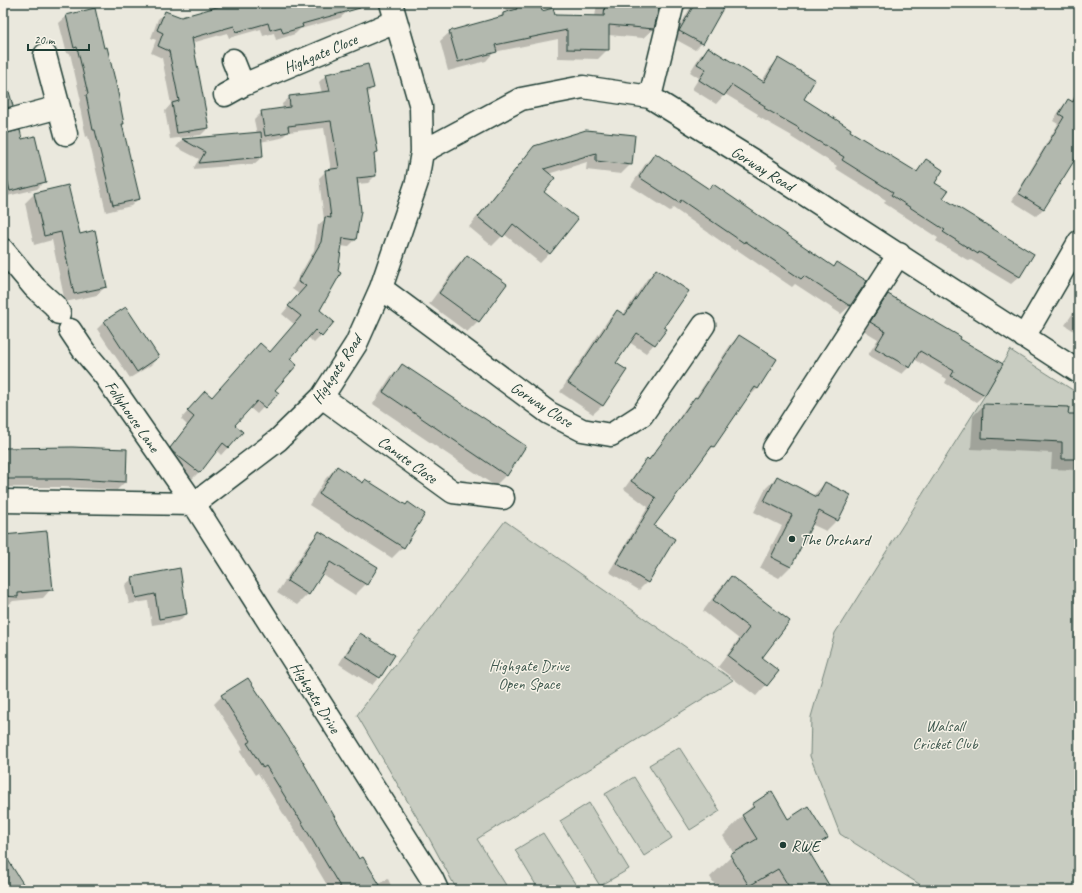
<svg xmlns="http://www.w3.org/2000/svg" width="1082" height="893" viewBox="0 0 1082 893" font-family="Caveat,sans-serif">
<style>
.green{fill:#c8ccc1;stroke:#74847a}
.shadow{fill:#0003}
.building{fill:#b2b8ae;stroke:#1f3d34}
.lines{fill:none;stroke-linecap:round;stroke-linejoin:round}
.minor-casing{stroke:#1f3d34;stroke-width:25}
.minor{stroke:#f7f3e8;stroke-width:22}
.poi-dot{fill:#1f3d34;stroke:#f7f3e8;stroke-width:1.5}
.labels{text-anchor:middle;stroke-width:3;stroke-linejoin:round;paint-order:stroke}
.street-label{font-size:16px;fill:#1f3d34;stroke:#f7f3e8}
.poi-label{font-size:16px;fill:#1f3d34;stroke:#f7f3e8;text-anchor:start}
.park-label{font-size:16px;fill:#415a50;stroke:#f7f3e8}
</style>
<rect width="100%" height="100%" fill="#eae8dd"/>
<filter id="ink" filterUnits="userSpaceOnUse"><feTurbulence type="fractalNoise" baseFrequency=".025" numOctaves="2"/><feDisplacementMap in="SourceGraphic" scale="8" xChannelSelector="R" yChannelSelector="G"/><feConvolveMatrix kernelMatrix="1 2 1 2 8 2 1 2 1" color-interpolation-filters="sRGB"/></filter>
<g filter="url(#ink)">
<path class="green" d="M1010,350l69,44v496l-152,-1 -87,-55 -30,-78 1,-39 24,-84 150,-238z
M505,521l228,159 -256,159 32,51h-52l-28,-52 -72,-123z
M679,747l41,64 -30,19 -41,-65z
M634,777l38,61 -28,18 -39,-62z
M589,803l40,66 -29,17 -40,-65z
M543,833l36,57h-40l-24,-40z"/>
<path class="shadow" d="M227,3h29l2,6 19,-6h69l2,8 -8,7 -40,11 -5,5 -19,6 -2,-7 -11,3 -2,-7 -32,9 -2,-5 -35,10 16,85 -7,7 -31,4 -5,-28 6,-7 -9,-46 -11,-5 5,-13 -5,-2 7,-19 8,-7 15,6 43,-12z
M504,3h35l2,9 13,4 41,1 2,-14h62l-6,26 -10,9 -35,-3v14l-10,10 -40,-1v-19l-64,13 -8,9 -38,10 -8,-30 10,-9 49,-14 4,-5h3z
M693,3h32l-23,40 -7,7 -22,-12z
M728,3h14l-5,5z
M67,16l56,108 -2,2 17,73 -7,7 -25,6 -18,-76 -2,1 -7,-34 2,-2 -11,-48 -3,1 -8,-31z
M708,48l54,33 8,-13 8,-8 24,39 47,32 67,41 10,-12 8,23 8,15 91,57 -14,22 -8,7 -40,-24 -2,1 -33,-20 2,-3 -54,-35 2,-3 -51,-32 2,-2 -46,-29 1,-1 -35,-20 1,-2 -33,-20 -9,10 -24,-15 7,-11 -9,-6 10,-16z
M326,75l46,13 -5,6 9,58 -3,3 2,21 -7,7 -11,1 -2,56 -7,7 -7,-1 -23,64 3,26 -7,7 -6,-6 -19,22 -15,31 3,3 -20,21 -7,-6 -16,17 8,7 -21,23 -5,-5 -17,22 -7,7 -26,-20 -2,-3 23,-31 -6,-6 17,-19 14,-2 58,-46 24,-28 -12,-10 17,-20 -7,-5 22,-39 4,-25 6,-5 -5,-42 7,-7 5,-1 -7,-42 -36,4 -7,6 -21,4 2,15 -8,7 -61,5 6,-10 -23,-12 6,-7 75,-6 -3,-14 8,-8 21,-3 -1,-5 8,-7 32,-4 -3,-11z
M3,81h2l7,25 -9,9z
M1079,89v62l-36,58 -7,7 -24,-15 46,-77 -5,-3 8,-13 7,-7 3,1z
M586,131l45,33 -10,10 -35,-4 1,-8 -39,12 -5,18 7,61 -10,10 -36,-29 -12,12 -23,-19 56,-70 10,-10z
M3,135l18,5 23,42 -7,7 -34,8z
M655,155l54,35 124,77 5,-4 12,43 -9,8 -46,-30 -3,3 -56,-38 -1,2 -62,-43 -3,3 -39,-25 15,-23z
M68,186l11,49 27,51 -9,9 -32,7 -13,-62 -18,5 -9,-42 9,-9z
M467,256l11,65 -11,11 -38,-28 27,-37z
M656,270l7,57 -9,17 -8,9 -17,-11 -15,21 12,7 -24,36 -9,8 -33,-22 48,-72 9,-9 6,4 24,-36z
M889,295l69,44 43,25 -17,31 -8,7 -31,-19 2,-4 -33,-20 -5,8 -7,7 -34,-19 10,-16 -15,-9 18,-28z
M1079,304v30l-14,-9z
M104,322l54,35 -7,8 -21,13 -33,-49z
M739,336l19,52 -8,8 -2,-1 -35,52 -8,8 -53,72 -5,55 -8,8 -30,-18 39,-65 -24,-18 15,-21 9,-8 21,-27 18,-27 7,-6 37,-56z
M402,365l104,110 -11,11 -122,-82 18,-28z
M984,405l95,10v52l-3,3 -25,-1 1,-16 -81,-4 2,-33z
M3,449l122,33 -8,8 -55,-3h-59z
M337,467l25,16 3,-3 40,26 19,8 -21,33 -11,11 -83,-53 17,-27z
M777,477l36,19 12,-13 12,37 -11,11 -15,-7 -21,43 -11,11 -19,-10 22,-42 -28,-14 12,-24z
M320,532l46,52 -11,11 -33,-21 -14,20 -11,11 -20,-12 32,-50z
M3,534l9,1 39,54 -8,9 -30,3 -5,4h-5z
M133,578l53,36 -7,7 -27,4 -4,-24 -19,3 -4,-19z
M731,578l29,80 6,27 -10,11 -38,-29 21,-28 -36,-28 17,-23z
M360,634l19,43 -7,8 -33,-21 14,-23z
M222,696l156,188 10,-5 5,11h-63l-40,-67h-1l-31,-50 -3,2 -15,-23 3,-3 -29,-45z
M753,805l74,33 -17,17 21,35h-73l-1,-1 -2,1h-37l-8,-13 24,-23 -11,-18z"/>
<path class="building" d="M231,3h26l2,4 15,-4h86v5l-58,16 1,3 -20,6 -2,-6 -11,3 -2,-7 -32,9 -2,-6 -42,12 17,90 -32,5 -5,-30 7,-2 -10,-50 -11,-5 5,-13 -6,-3 8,-19 16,6z
M515,3h25l2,8 11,-3 2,7 49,1 1,-13h55l-6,26 -45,-4v25l-42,-1v-19l-72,15 2,7 -39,10 -9,-31 54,-15v-3l14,-4z
M695,3h31l-23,41 -24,-13z
M95,8l9,40 3,-1 10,41 7,36h-2l18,75 -27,6 -18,-75h-2l-7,-35 2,-1 -11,-47 -3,1 -8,-33z
M708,47l56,35 14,-24 37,22 -11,19 47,30 -1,2 67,41 9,-13 17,11 -8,13 13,8 -5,7 91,56 -14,23 -41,-25 -1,2 -35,-22 2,-2 -54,-35 2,-3 -51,-32 2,-3 -46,-28 1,-1 -35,-20 1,-2 -33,-21 -8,11 -25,-16 7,-11 -9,-5z
M368,64l6,24 -7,2 11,62 -4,1 2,23 -19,2 4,33 -5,29 -13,-2 -5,33 3,2 -21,37 14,12 -12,15 -7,-7 -25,29 7,6 -22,25 4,3 -14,15 -8,-7 -22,24 8,7 -14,16 -6,-5 -23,30 -27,-21 -3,-4 24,-31 -7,-6 18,-20 7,6 48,-54 10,9 31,-36 -13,-10 18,-20 -8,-4 23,-40 4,-25 6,1 -6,-48 14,-2 -8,-47 -43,5 1,6 -24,4 -4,-25 29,-4 -1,-11 41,-5 -4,-17z
M3,88h5l5,18 -10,3z
M1079,91v62l-35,56 -26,-16 46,-76 -5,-3 9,-15 5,3z
M20,130l2,9 13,-3 11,46 -36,9 -7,-29v-28z
M586,130l49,5 -3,30 -36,-4v-8l-52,16 11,9 -11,14 34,27 -28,35 -37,-30 -10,13 -25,-20 56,-71z
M261,132l2,25 -64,6 6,-11 -23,-13z
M655,153l54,36 4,-5 121,83 3,-5 30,19 -17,25 -46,-30 -3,3 -56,-38 -1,2 -63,-43 -2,3 -40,-26z
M68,185l12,49 15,-4 12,57 -33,7 -13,-62 -17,4 -10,-43z
M467,255l40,29 -28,38 -40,-29z
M656,269l33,22 -25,36 3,2 -12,16 -18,-12 -21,30 11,7 -24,36 -35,-23 49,-73 8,5z
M888,294l73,43 -1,2 43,25 -18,31 -34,-19 3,-5 -34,-20 -10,17 -35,-20 10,-17 -15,-9z
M126,307l33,50 -22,15 -33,-51z
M739,335l38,24 -19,30 -3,-2 -41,60 -2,-1 -58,80 21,13 -27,44 -32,-20 40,-65 -25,-17 16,-23 2,2 24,-32 22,-31 2,1z
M402,364l124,82 -19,30 -124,-84z
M983,404l86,3 -1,7h11v45h-17v-17l-80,-4z
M72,447l55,2 -1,33 -55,-3h-68v-31z
M337,466l26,17 2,-4 41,26 2,-3 17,12 -21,34 -85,-54z
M777,476l40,21 8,-15 26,13 -13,26 -19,-10 -28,56 -20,-10 21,-42 -28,-14z
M47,531l6,59 -35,3v4l-15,-1v-61z
M319,531l59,36 -11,18 -37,-23 -21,33 -22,-14z
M180,568l7,46 -28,5 -4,-25 -19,4 -4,-21z
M731,576l59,45 -28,37 17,13 -12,15 -39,-30 21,-28 -36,-28z
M360,633l35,22 -15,23 -35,-22z
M248,678l47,70 64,111 4,-2 20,33h-41l-44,-74h-1l-31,-50 -3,2 -16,-25 4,-2 -30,-46z
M772,791l16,28 20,-13 20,32 -20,12 24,40h-41l-13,-21 -29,17 -19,-31 27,-16 -15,-24 12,-8 -2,-3z
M3,852l24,38h-24z"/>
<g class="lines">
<defs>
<path id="minor" d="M45,55l21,79
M233,60l10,25
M225,95l18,-10 153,-64
M650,97l23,-94
M3,122l56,-15
M422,152l99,-53 62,-12 67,10 102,63 327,212
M3,250l31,37 21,19 4,7
M381,288l168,125 33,17 29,5 31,-20 62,-90
M70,330l14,21 21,25 89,128 238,375 5,11
M1024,337l55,-95
M322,397l131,95 50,6
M774,448l125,-194
M3,501l191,3 84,-64 44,-43 34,-53 25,-56 36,-106 5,-30 -1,-45 -30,-104"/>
</defs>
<use href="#minor" class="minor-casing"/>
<use href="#minor" class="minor"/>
</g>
</g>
<g class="poi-dot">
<circle cx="792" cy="539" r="4"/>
<circle cx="783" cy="845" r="4"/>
</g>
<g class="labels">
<g class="street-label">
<text transform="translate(320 53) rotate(-23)" y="6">Highgate Close</text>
<text transform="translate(763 168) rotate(32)" y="6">Gorway Road</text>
<text transform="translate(336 369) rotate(-57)" y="6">Highgate Road</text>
<text transform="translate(542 404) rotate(33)" y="6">Gorway Close</text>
<text transform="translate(133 416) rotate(55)" y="6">Follyhouse Lane</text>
<text transform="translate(408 459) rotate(36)" y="6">Canute Close</text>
<text transform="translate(316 697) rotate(58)" y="6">Highgate Drive</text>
</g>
<g class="poi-label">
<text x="800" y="545">The Orchard</text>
<text x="791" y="851">RWE</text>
</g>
<g class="park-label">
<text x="529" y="671">Highgate Drive<tspan x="529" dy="18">Open Space</tspan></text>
<text x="945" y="731">Walsall<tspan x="945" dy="18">Cricket Club</tspan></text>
</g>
</g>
<rect width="1082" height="893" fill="none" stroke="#f7f3e8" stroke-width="16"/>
<rect x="8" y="8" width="1066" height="877" fill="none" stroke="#1f3d34" stroke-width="1.5" filter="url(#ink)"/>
<path d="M28 44v6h61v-6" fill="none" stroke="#1f3d34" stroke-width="2"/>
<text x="34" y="44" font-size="12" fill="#1f3d34" stroke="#f7f3e8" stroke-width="3" paint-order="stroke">20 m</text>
</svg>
